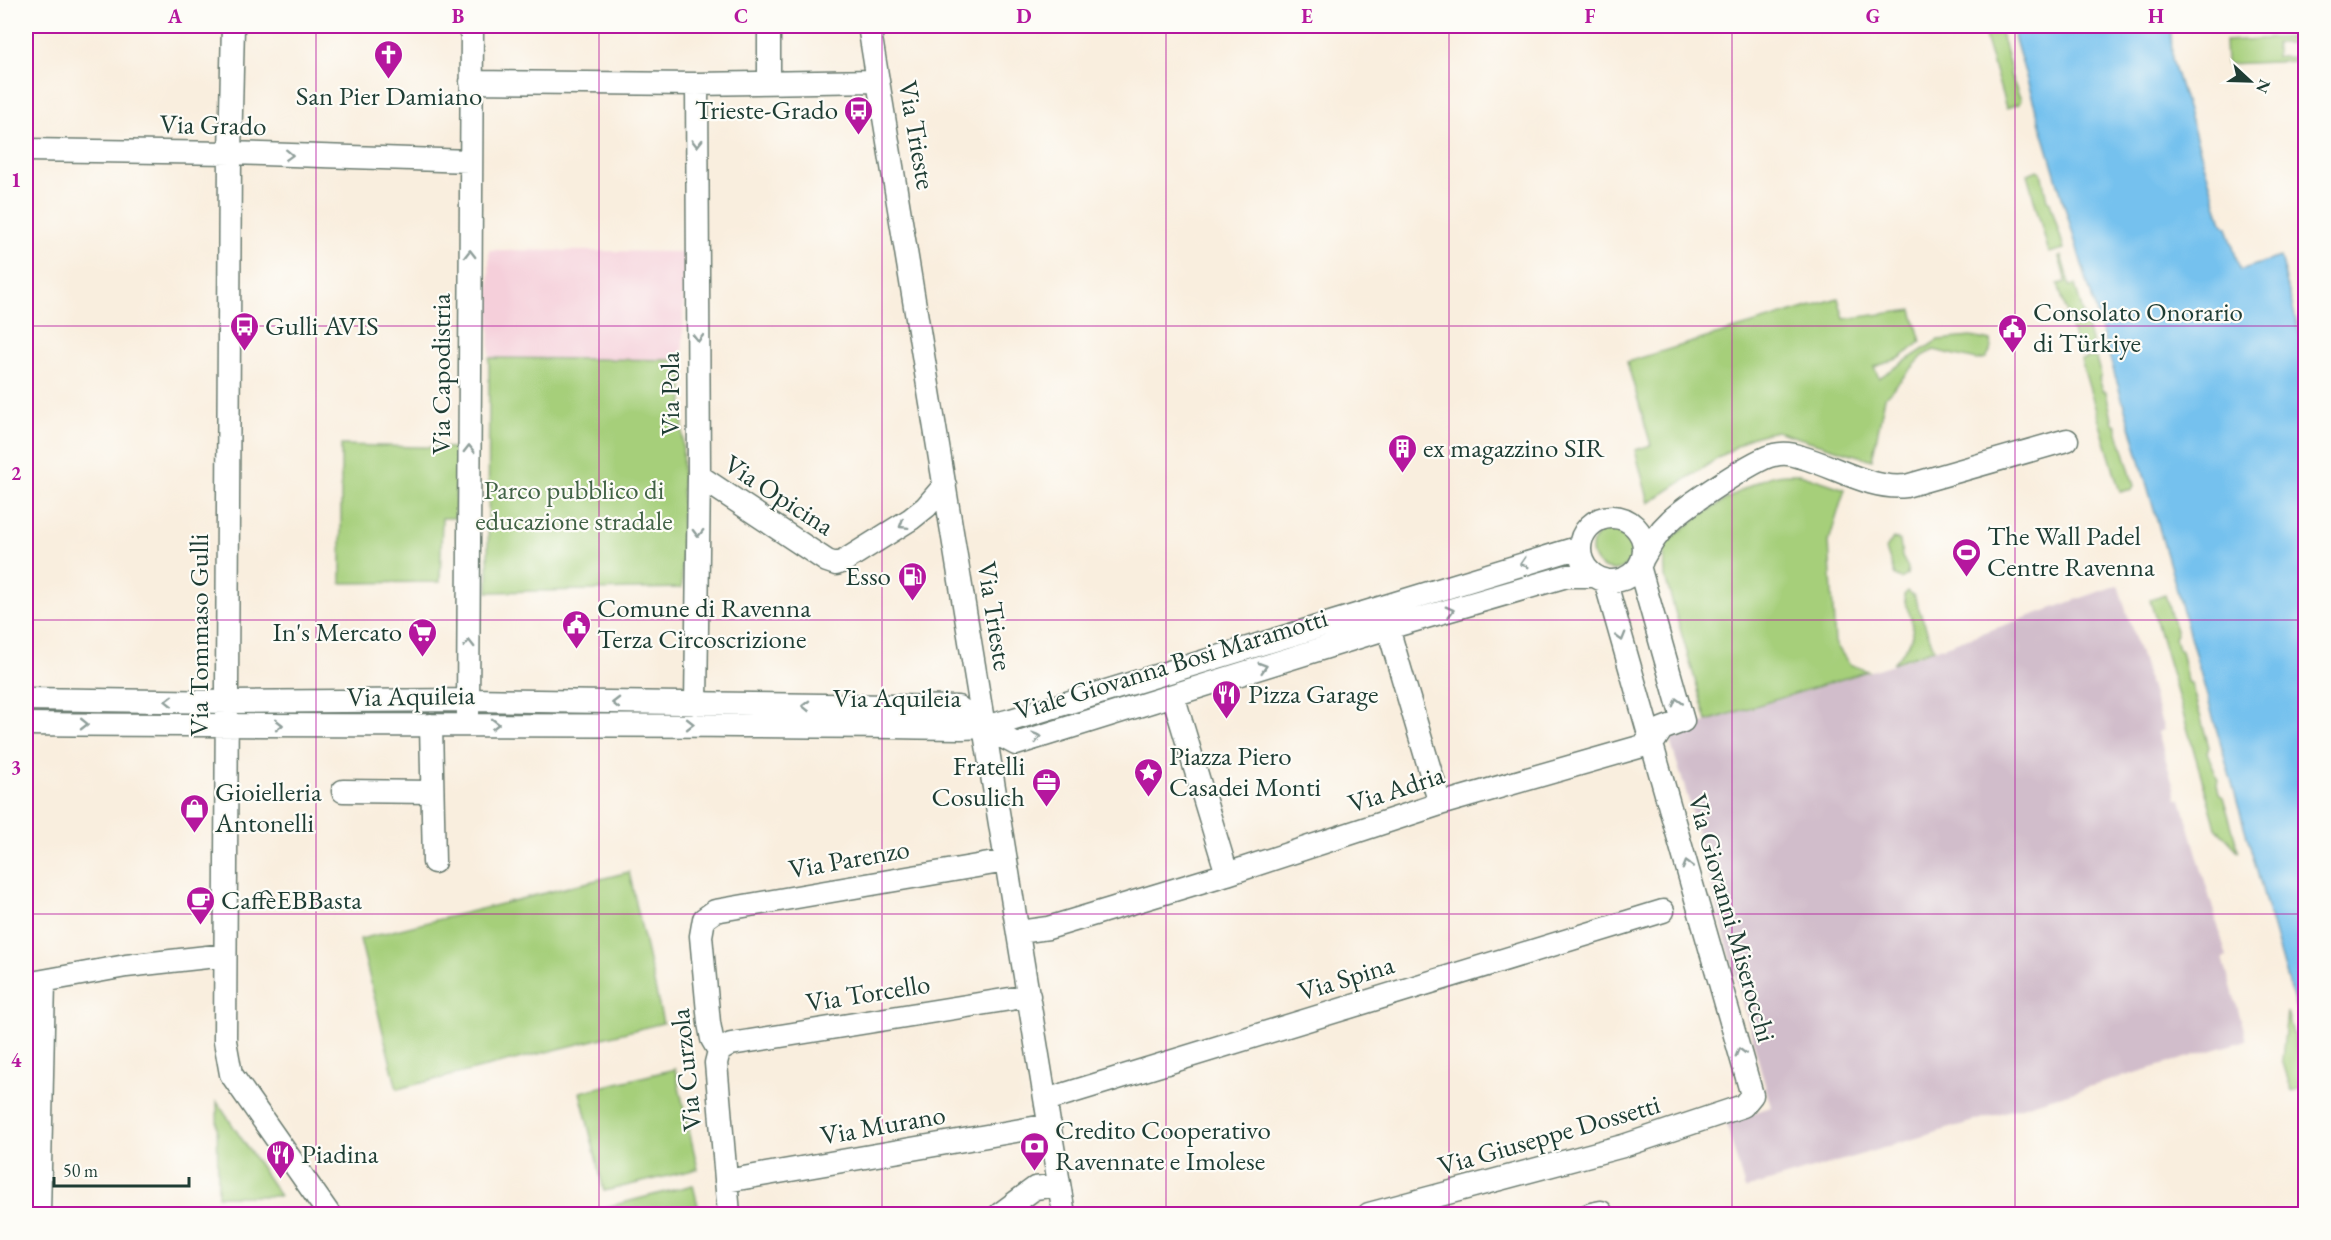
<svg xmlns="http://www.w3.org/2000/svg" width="2331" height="1240" viewBox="0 0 2331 1240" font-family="'EB Garamond',serif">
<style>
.built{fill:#f5cfda}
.industrial{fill:#d1bdcb}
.green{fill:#a6cf7a;stroke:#628657;stroke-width:1.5}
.water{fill:#74c1ee;stroke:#4a7f91;stroke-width:1.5}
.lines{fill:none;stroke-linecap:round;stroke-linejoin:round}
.minor-casing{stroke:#6b7b70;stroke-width:25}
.minor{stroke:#fff;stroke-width:22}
.oneway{stroke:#8f9e9a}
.grid{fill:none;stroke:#b5179e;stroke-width:1.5;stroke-opacity:0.55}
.labels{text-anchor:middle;stroke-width:4.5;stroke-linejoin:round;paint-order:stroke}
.poi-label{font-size:27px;fill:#1f3d34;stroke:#fdfcf7;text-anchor:start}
.street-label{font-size:27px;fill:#1f3d34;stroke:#fdfcf7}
.park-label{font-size:27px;fill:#416246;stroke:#fdfcf7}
.neatline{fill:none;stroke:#b5179e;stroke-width:2}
.grid-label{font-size:20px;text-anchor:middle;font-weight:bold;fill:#b5179e}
</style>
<rect width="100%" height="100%" fill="#fdfcf7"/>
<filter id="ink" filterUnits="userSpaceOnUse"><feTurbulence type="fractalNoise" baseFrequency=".0167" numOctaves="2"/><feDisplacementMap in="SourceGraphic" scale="12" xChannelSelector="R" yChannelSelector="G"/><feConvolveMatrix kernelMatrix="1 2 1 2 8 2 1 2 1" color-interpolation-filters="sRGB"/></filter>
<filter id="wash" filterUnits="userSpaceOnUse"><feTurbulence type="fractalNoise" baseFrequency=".008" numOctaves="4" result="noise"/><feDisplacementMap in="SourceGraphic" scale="24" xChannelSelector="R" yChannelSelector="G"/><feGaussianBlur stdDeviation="1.35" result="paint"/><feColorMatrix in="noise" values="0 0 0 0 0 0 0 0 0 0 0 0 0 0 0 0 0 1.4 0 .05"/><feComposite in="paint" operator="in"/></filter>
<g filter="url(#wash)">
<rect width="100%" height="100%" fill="#f9eede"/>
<path class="built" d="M489,250l195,2 -2,171 -192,-2z"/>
<path class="industrial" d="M2118,585l46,145 -6,2 19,67h4l46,158 -4,2 24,81 -502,149 -19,-67 45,-15 -84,-312 -19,-61 235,-73z"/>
<path class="green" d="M1982,26h14l4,4 11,41 -1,3 11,26 -2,4 -13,4z
M2297,37v6h-21v14h21v4l-71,3 -1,-23z
M2038,170l3,2 6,28 3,2 14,47 -15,4 -22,-79z
M2061,256l9,30 5,-1 19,66 -15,4 -21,-71 8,-2 -7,-25z
M1838,298l6,21 68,-9 9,32 -21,16 -26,9 5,11 59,-38 34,-3 18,4 2,7 -6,10 -9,2 -43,-10 -11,6 -38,41 -13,63 -96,-29 -27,7 -100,65 -14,-53 16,-5 -24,-83z
M2093,357l3,1 5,18 -2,3 4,11 3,2 7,31 3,2 18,61 -2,3 -12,3 -39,-132z
M489,358l194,2 -1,228 -194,4z
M341,445l116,3 -2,70h-13l-2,64 -99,1z
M1800,474l45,15 -16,52 6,102 14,21 19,7 -161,50 -42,-144 -1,-31c17,-20 83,-62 108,-70 9,-3 19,-2 28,-2z
M1592 549a21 21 0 1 1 42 0a21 21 0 1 1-42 0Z
M1893,538l7,3 2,16 6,11 -1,7 -6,4 -6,-3 -9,-27z
M1908,591l6,5 20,53 -41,14c10,-11 22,-22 19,-39 -1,-11 -8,-18 -8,-29z
M2165,595l12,39 -2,4 3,11 3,2c3,11 4,20 6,31l4,1 18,64 -2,5 11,28 -1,4 2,10 4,3 16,55 -23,-25 -66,-227z
M629,872l34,151 -266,66 -37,-150z
M2287,1012l18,65v10l-13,4 -10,-31z
M675,1069l23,100 -94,22 -24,-99z
M217,1102l63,94h-62z
M693,1185l7,29h-100l-2,-5z"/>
<path class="water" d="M2011,26h160l1,33 50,163 5,5 13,43 40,-13 26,102 -1,681 -174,-611z"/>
</g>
<g filter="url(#ink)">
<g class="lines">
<defs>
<path id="minor" d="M233,26l-3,127 -5,888 6,33 98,140
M869,26l195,1188
M471,82l226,2 181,-3
M769,82v-56
M26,150l204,3 240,8
M699,476l128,85 9,3 8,-3 67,-42 15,-12 19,-22
M1580 549a32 32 0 1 1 64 0a32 32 0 1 1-64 0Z
M1643,558c8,-14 15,-26 27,-37 14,-14 86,-63 104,-66 8,-2 19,-1 27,2 34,9 69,33 105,29l161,-46
M1639,566l44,155 -21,8 -9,14
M1388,628l52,176
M1173,695l54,179
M26,699l202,3 241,-2 489,7 26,20 32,17 372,-116 179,-52h28
M696,704l3,-228 -2,-392
M468,713l4,-687
M26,724c312,3 624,-1 936,4l22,-1 27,-7 569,-173
M431,725l3,137
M343,791l89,1
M1019,932l29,-4 179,-54 213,-70 213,-61
M26,984l100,-18 99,-11
M719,1051l12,-7 298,-48
M1046,1100l617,-189
M726,1181l324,-56
M39,1214l5,-233
M729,1214l-13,-151 3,-12 -7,-12 -3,-16 -8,-87 3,-17 11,-8 291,-50
M1000,1214l35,-26 24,-3
M1369,1214l254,-68 120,-40 9,-11 -147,-515
M1591,1214l10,-2"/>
</defs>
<use href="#minor" class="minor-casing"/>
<use href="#minor" class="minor"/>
</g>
<defs><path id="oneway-chevron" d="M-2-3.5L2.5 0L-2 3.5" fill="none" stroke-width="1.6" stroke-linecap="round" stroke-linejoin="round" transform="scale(1.5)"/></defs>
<g class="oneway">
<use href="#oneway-chevron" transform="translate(697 143) rotate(90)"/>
<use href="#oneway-chevron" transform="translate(289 155) rotate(2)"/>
<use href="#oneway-chevron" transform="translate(470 254) rotate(-90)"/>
<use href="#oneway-chevron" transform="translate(698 338) rotate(90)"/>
<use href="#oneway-chevron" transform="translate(469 449) rotate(-90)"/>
<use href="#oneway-chevron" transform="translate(903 525) rotate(148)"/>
<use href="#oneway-chevron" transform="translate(698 533) rotate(91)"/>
<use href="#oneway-chevron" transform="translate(1524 563) rotate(163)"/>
<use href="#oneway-chevron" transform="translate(1450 611) rotate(-15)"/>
<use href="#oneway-chevron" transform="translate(1621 637) rotate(74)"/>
<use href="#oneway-chevron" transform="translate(469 644) rotate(-90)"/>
<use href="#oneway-chevron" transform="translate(1263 667) rotate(-17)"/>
<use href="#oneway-chevron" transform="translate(169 701) rotate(-179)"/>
<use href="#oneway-chevron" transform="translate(1677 702) rotate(-106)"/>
<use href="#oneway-chevron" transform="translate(616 703) rotate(-179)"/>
<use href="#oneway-chevron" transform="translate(806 706) rotate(-179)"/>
<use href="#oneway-chevron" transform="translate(84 724) rotate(1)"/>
<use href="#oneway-chevron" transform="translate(495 724)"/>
<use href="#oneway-chevron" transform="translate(690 724)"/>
<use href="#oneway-chevron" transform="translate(279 725)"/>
<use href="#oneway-chevron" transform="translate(1037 737) rotate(-17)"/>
<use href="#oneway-chevron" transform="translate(1687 865) rotate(-106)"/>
<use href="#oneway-chevron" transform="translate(1740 1052) rotate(-106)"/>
</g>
</g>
<path class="grid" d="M316,26v1188M599,26v1188M882,26v1188M1166,26v1188M1449,26v1188M1732,26v1188M2015,26v1188M26,326h2280M26,620h2280M26,914h2280"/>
<defs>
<symbol id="church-pin" viewBox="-11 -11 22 30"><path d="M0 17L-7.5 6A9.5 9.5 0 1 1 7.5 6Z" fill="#b5179e" stroke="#fdfcf7"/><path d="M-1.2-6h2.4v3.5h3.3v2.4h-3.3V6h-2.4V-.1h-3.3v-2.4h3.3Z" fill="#fff"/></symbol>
<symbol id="bus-pin" viewBox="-11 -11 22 30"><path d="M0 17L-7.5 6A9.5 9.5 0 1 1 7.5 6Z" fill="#b5179e" stroke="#fdfcf7"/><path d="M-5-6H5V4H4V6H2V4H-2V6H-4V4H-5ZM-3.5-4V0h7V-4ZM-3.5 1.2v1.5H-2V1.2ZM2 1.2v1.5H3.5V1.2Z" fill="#fff"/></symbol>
<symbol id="civic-pin" viewBox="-11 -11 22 30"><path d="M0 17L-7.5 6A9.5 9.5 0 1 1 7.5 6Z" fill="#b5179e" stroke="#fdfcf7"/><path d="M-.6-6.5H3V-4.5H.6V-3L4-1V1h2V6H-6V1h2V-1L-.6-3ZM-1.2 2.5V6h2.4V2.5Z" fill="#fff"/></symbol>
<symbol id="building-pin" viewBox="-11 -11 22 30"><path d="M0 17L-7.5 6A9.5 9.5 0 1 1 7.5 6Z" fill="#b5179e" stroke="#fdfcf7"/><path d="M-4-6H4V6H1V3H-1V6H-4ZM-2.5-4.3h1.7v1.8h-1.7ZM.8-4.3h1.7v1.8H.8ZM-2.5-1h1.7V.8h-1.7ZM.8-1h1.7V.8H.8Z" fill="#fff"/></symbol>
<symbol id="stadium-pin" viewBox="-11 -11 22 30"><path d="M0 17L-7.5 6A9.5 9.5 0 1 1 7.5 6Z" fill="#b5179e" stroke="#fdfcf7"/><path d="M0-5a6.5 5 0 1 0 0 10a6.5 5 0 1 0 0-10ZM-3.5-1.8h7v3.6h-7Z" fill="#fff"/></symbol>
<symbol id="fuel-pin" viewBox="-11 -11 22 30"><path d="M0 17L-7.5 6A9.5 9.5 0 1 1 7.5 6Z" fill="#b5179e" stroke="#fdfcf7"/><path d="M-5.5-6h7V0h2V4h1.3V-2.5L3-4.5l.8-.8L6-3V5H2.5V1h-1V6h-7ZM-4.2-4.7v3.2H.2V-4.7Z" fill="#fff"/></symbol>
<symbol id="supermarket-pin" viewBox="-11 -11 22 30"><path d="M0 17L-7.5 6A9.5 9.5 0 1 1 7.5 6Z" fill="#b5179e" stroke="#fdfcf7"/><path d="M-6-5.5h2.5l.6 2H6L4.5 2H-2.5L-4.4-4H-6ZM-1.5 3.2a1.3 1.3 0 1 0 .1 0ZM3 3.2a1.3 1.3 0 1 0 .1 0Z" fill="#fff"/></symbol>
<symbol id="restaurant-pin" viewBox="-11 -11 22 30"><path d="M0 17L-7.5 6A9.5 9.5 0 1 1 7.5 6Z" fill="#b5179e" stroke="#fdfcf7"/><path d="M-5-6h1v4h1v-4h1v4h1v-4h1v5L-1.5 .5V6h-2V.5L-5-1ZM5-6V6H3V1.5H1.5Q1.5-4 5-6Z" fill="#fff"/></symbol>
<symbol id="sight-pin" viewBox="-11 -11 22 30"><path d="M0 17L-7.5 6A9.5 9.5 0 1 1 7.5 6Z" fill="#b5179e" stroke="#fdfcf7"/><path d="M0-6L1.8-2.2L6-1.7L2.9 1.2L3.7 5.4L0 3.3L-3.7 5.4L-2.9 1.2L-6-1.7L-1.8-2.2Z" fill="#fff"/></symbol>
<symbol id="office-pin" viewBox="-11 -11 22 30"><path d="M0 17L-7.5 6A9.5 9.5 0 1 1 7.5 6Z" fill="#b5179e" stroke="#fdfcf7"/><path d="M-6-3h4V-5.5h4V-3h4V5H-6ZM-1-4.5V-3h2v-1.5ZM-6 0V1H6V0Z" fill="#fff"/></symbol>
<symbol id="shop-pin" viewBox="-11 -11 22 30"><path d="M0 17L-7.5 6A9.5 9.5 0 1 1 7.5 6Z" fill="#b5179e" stroke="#fdfcf7"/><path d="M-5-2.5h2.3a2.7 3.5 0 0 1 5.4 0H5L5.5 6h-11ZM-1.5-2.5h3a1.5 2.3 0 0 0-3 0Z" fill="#fff"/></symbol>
<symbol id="cafe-pin" viewBox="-11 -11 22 30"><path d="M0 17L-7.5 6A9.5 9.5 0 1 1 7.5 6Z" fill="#b5179e" stroke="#fdfcf7"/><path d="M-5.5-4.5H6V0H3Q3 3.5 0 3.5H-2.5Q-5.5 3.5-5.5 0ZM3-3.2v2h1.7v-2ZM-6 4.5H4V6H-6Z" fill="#fff"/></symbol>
<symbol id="bank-pin" viewBox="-11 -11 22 30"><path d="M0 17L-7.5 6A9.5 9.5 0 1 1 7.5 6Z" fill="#b5179e" stroke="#fdfcf7"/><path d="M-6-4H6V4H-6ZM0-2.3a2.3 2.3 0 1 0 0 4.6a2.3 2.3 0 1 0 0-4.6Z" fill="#fff"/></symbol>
</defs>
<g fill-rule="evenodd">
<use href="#church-pin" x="372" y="38" width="33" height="45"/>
<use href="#bus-pin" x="842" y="94" width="33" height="45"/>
<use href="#bus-pin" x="228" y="310" width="33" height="45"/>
<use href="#civic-pin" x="1996" y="312" width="33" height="45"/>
<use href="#building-pin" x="1386" y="432" width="33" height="45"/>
<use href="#stadium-pin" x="1950" y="536" width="33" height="45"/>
<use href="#fuel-pin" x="896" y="560" width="33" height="45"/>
<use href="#civic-pin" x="560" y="608" width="33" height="45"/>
<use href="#supermarket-pin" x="406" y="616" width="33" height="45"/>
<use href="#restaurant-pin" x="1210" y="678" width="33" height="45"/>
<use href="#sight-pin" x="1132" y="756" width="33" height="45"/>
<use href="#office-pin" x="1030" y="766" width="33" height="45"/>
<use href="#shop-pin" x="178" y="792" width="33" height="45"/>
<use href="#cafe-pin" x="184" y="884" width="33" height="45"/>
<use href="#bank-pin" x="1018" y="1130" width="33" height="45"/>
<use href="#restaurant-pin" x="264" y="1138" width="33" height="45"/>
</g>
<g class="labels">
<g class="poi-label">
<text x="389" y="105" text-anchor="middle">San Pier Damiano</text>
<text x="838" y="119" text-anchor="end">Trieste-Grado</text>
<text x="2033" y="321">Consolato Onorario<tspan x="2033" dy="31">di Türkiye</tspan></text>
<text x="265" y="335">Gulli AVIS</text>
<text x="1423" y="457">ex magazzino SIR</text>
<text x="1987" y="545">The Wall Padel<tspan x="1987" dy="31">Centre Ravenna</tspan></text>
<text x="891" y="585" text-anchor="end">Esso</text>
<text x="597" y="617">Comune di Ravenna<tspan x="597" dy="31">Terza Circoscrizione</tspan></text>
<text x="402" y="641" text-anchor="end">In's Mercato</text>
<text x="1248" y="703">Pizza Garage</text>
<text x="1169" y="765">Piazza Piero<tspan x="1169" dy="31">Casadei Monti</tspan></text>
<text x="1025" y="775" text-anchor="end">Fratelli<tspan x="1025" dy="31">Cosulich</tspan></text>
<text x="215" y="801">Gioielleria<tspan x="215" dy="31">Antonelli</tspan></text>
<text x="221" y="909">CaffèEBBasta</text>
<text x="1055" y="1139">Credito Cooperativo<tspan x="1055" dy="31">Ravennate e Imolese</tspan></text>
<text x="301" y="1163">Piadina</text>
</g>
<g class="street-label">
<text transform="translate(213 125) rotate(1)" y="9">Via Grado</text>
<text transform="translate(917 135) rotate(80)" y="9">Via Trieste</text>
<text transform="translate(441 374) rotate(-90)" y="9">Via Capodistria</text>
<text transform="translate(670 394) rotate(-90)" y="9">Via Pola</text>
<text transform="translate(779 495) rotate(33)" y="9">Via Opicina</text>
<text transform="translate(995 616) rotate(81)" y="9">Via Trieste</text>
<text transform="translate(199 635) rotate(-90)" y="9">Via Tommaso Gulli</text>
<text transform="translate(1171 664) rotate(-17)" y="9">Viale Giovanna Bosi Maramotti</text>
<text transform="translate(411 696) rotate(-1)" y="9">Via Aquileia</text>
<text x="897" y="707">Via Aquileia</text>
<text transform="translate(1396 789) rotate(-18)" y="9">Via Adria</text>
<text transform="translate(849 859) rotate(-10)" y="9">Via Parenzo</text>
<text transform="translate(1732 918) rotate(74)" y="9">Via Giovanni Miserocchi</text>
<text transform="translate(1346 978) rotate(-17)" y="9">Via Spina</text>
<text transform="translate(868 993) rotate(-9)" y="9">Via Torcello</text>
<text transform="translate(686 1070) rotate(-96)" y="9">Via Curzola</text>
<text transform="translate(883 1125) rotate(-10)" y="9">Via Murano</text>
<text transform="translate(1549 1135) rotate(-16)" y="9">Via Giuseppe Dossetti</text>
</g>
<g class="park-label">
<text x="574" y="499">Parco pubblico di<tspan x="574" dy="31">educazione stradale</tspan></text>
</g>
</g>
<rect width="2331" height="1240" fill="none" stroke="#fdfcf7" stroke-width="66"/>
<g transform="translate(2250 81) rotate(112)" stroke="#fdfcf7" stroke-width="4.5" paint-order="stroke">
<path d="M0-4.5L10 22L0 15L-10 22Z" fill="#1f3d34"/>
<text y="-9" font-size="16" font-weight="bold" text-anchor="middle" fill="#1f3d34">N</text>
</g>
<path d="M54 1177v9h135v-9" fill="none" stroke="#1f3d34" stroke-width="3"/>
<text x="63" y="1177" font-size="18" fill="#1f3d34" stroke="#fdfcf7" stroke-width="4.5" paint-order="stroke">50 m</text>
<rect x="33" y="33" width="2265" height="1174" class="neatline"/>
<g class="grid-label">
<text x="175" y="23">A</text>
<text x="458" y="23">B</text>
<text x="741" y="23">C</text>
<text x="1024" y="23">D</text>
<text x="1307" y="23">E</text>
<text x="1590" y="23">F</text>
<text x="1873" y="23">G</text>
<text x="2156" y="23">H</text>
<text x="16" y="187">1</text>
<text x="16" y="480">2</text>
<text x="16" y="774">3</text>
<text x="16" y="1067">4</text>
</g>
</svg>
